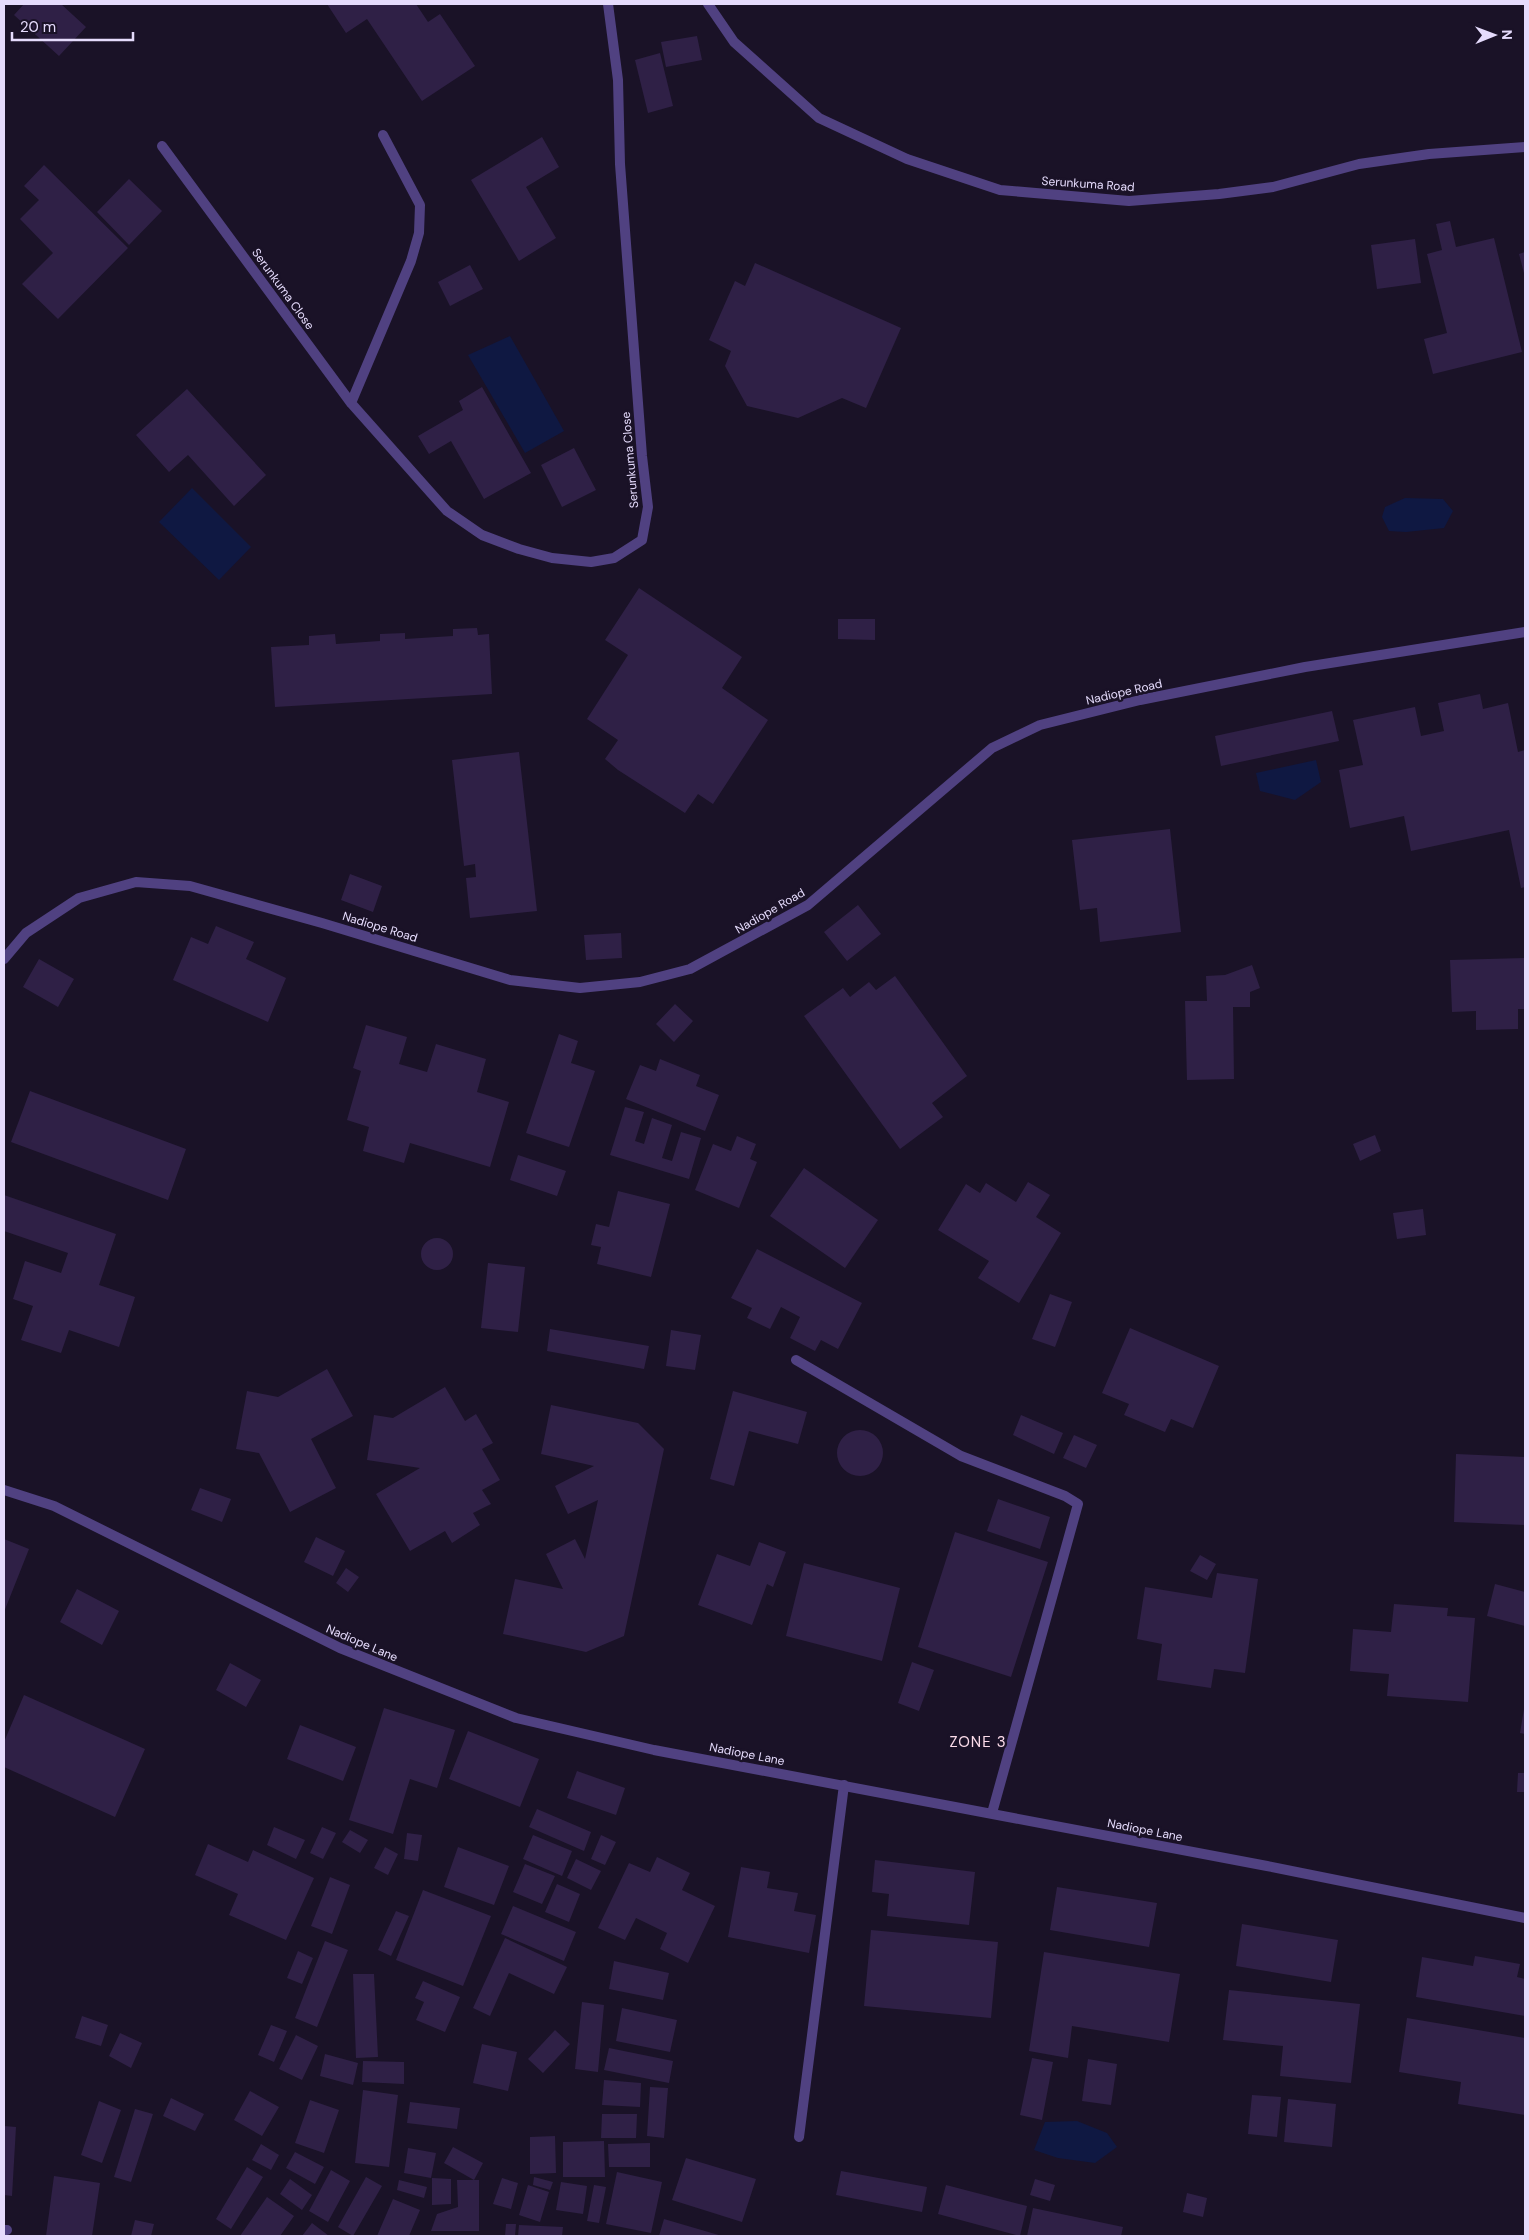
<svg xmlns="http://www.w3.org/2000/svg" width="1529" height="2240" viewBox="0 0 1529 2240" font-family="'DM Sans',sans-serif">
<style>
.water{fill:#0f1842}
.building{fill:#2f2046}
.lines{fill:none;stroke-linecap:round;stroke-linejoin:round}
.lane{stroke:#504181;stroke-width:10}
.street{stroke:#504181;stroke-width:10}
.labels{text-anchor:middle;stroke-width:5;stroke-linejoin:round;paint-order:stroke}
.street-label{font-size:12px;fill:#e5dbfc;stroke:#1a1227}
.quarter-label{font-size:15px;letter-spacing:1px;fill:#fcdcea;stroke:#1a1227}
</style>
<rect width="100%" height="100%" fill="#1a1227"/>
<path class="water" d="M510,336l54,95 -39,22 -57,-98z
M192,488l59,59 -32,33 -60,-58z
M1405,498l38,1 10,12 -9,17 -38,4 -17,-1 -7,-14 3,-10z
M1316,760l5,22 -26,18 -35,-9 -4,-18z
M1077,2121l30,12 10,14 -22,16 -37,-5 -24,-8 11,-28z"/>
<path class="building" d="M24,4h37l25,23 -27,29 -45,-41z
M327,4h89l12,18 12,-8 35,52 -53,35 -55,-82 -21,14z
M697,36l5,24 -36,7 -5,-25z
M660,53l13,53 -25,7 -13,-53z
M542,137l17,30 -33,20 30,51 -37,23 -48,-81z
M44,165l84,83 -70,71 -36,-35 31,-31 -33,-34 19,-19 -15,-14z
M129,179l33,32 -33,34 -32,-33z
M1450,221l6,26 38,-9 28,114 -89,22 -9,-35 23,-6 -20,-79 15,-4 -6,-26z
M1415,239l6,44 -44,6 -6,-44z
M1525,252v25l-6,-23z
M755,263l146,65 -35,80 -24,-10 -44,20 -51,-12 -22,-40 6,-15 -22,-11 26,-59 10,5z
M470,265l13,24 -33,17 -12,-24z
M482,387l49,86 -47,26 -33,-58 -22,13 -11,-18 45,-26 -4,-9z
M187,389l79,86 -32,31 -46,-51 -19,17 -33,-37z
M574,448l22,42 -34,17 -21,-42z
M639,588l103,69 -20,31 46,32 -55,84 -15,-10 -13,19 -67,-43 -13,-11 13,-19 -31,-21 41,-64 -23,-15z
M838,619h37v21l-37,-1z
M477,628l1,7 11,-1 3,60 -217,13 -4,-60 38,-2v-9l26,-2 1,10 44,-3v-7l25,-1v6l48,-3v-7z
M1480,694l3,15 25,-6 10,49 7,-2v137l-4,1 -12,-58 -98,21 -7,-35 -54,12 -11,-58 24,-5 -10,-45 62,-13 6,29 23,-5 -6,-28z
M1332,711l7,30 -118,25 -6,-30z
M519,752l18,159 -67,7 -4,-40 10,-1 -1,-13 -11,2 -12,-106z
M1170,829l11,103 -81,10 -3,-34 -17,2 -8,-70z
M350,874l32,12 -9,26 -32,-12z
M858,905l23,29 -34,27 -23,-29z
M216,926l38,16 -8,17 40,19 -18,44 -95,-42 18,-43 17,7z
M621,933l1,25 -36,2 -2,-25z
M1525,958v51h-7v20l-42,1v-19l-24,1 -2,-52z
M39,959l35,20 -16,28 -35,-20z
M1252,965l8,23 -10,4v15h-17l1,72 -47,1 -2,-79h22l-1,-25 19,-1z
M895,976l72,100 -35,27 11,14 -43,32 -96,-133 39,-28 7,9 19,-15 7,8z
M675,1004l18,17 -19,21 -18,-18z
M366,1025l41,12 -8,27 28,8 9,-28 50,15 -9,33 32,10 -19,65 -80,-24 -6,20 -41,-12 6,-24 -22,-7 14,-49 -8,-3z
M559,1034l19,7 -7,22 24,8 -26,76 -43,-14z
M660,1059l40,16 -4,11 23,9 -14,36 -79,-32 14,-34 16,6z
M30,1091l156,58 -18,51 -157,-58z
M625,1107l19,5 -9,29 9,3 8,-26 20,7 -10,33 10,3 9,-29 20,6 -12,41 -79,-24z
M1375,1135l6,16 -21,10 -7,-17z
M737,1136l19,8 -6,15 7,3 -18,46 -44,-18 18,-46 18,7z
M518,1155l48,16 -9,25 -47,-16z
M804,1168l74,52 -33,48 -75,-52z
M1028,1182l22,13 -14,22 25,16 -42,70 -41,-25 11,-17 -51,-31 28,-46 14,9 6,-10 30,19z
M618,1191l52,13 -19,73 -54,-13 4,-17 -10,-2 5,-21 13,3z
M4,1195l112,39 -17,51 36,12 -16,50 -50,-17 -8,23 -40,-13 12,-34 -20,-7 12,-38 36,12 7,-20 -64,-22z
M1423,1209l3,26 -29,4 -4,-26z
M421 1254a16 16 0 1 1 32 0a16 16 0 1 1-32 0Z
M757,1249l105,54 -24,46 -17,-9 -6,11 -25,-13 10,-21 -19,-10 -11,22 -23,-11 5,-10 -21,-10z
M488,1263l37,4 -7,65 -37,-4z
M1050,1294l22,8 -17,45 -23,-8z
M1130,1328l89,38 -26,62 -22,-9 -6,13 -41,-17 5,-11 -27,-11z
M550,1329l99,17 -5,23 -97,-18z
M671,1330l30,5 -6,35 -29,-4z
M327,1369l26,47 -42,23 25,49 -46,24 -31,-59 -23,-4 11,-58 31,6z
M445,1387l20,34 11,-7 17,29 -11,6 18,31 -18,10 9,14 -18,9 7,12 -28,18 -7,-12 -35,20 -34,-57 44,-26 -53,-8 7,-45 19,3z
M733,1391l74,21 -9,32 -49,-13 -15,55 -24,-7z
M551,1405l87,18 26,26 -40,187 -38,16 -83,-18 12,-55 48,10 -17,-35 29,-15 10,20 13,-59 -30,14 -13,-28 39,-20 -53,-12z
M1021,1415l42,18 -9,21 -41,-19z
M837 1453a23 23 0 1 1 46 0a23 23 0 1 1-46 0Z
M1074,1435l23,10 -11,23 -23,-10z
M1456,1454l69,3v68l-71,-3z
M200,1488l31,11 -9,23 -31,-12z
M998,1499l52,18 -10,32 -53,-18z
M955,1532l93,30 -37,115 -93,-30z
M316,1537l29,14 -12,25 -29,-14z
M4,1539l25,10 -25,63z
M759,1542l27,10 -13,35 -6,-3 -15,41 -54,-20 19,-51 33,12z
M1200,1555l16,9 -9,16 -17,-9z
M804,1563l96,25 -18,73 -96,-25z
M346,1568l13,9 -11,15 -12,-9z
M1217,1573l41,6 -13,94 -31,-4 -3,19 -54,-8 5,-36 -25,-5 8,-52 67,11z
M1495,1584l30,8v34l-38,-10z
M77,1589l42,22 -17,34 -42,-23z
M1394,1604l54,4 -1,8 28,2 -7,84 -81,-6 2,-22 -39,-3 3,-42 38,3z
M912,1662l22,8 -15,41 -21,-8z
M230,1663l31,17 -15,27 -30,-17z
M24,1695l121,54 -30,68 -111,-50v-25z
M384,1708l71,22 -18,58 -27,-9 -17,55 -44,-14z
M1524,1709h1v25l-5,-1z
M300,1725l56,22 -13,34 -56,-22z
M468,1731l71,28 -19,48 -71,-28z
M577,1771l48,17 -9,27 -49,-17z
M1518,1773h7v19h-8z
M537,1809l54,23 -7,19 -55,-24z
M274,1827l31,13 -9,19 -29,-14z
M322,1827l14,6 -13,26 -13,-6z
M350,1830l18,10 -8,13 -18,-11z
M407,1833l15,2 -4,26 -14,-2z
M533,1835l39,16 -10,25 -39,-17z
M601,1835l15,7 -11,23 -14,-6z
M208,1844l40,18 5,-12 61,28 -28,62 -57,-25 9,-21 -43,-19z
M385,1847l13,7 -10,21 -14,-7z
M458,1847l51,19 -15,39 -50,-18z
M657,1857l33,16 -8,17 33,16 -27,57 -28,-14 7,-16 -31,-15 -11,22 -27,-12 31,-65 21,9z
M576,1859l25,12 -10,19 -24,-12z
M875,1860l100,12 -6,53 -82,-9 2,-22 -17,-2z
M525,1864l30,12 -13,28 -29,-12z
M741,1867l29,5 -3,16 31,5 -4,18 22,4 -7,38 -81,-16z
M330,1877l20,8 -18,49 -21,-8z
M557,1884l23,10 -11,28 -24,-10z
M1057,1887l100,16 -8,44 -99,-17z
M423,1890l68,26 -28,70 -67,-26z
M513,1906l63,26 -12,29 -63,-27z
M396,1911l13,5 -18,40 -13,-6z
M1242,1924l96,16 -7,42 -95,-16z
M871,1930l127,12 -7,76 -127,-12z
M505,1938l62,29 -13,27 -45,-21 -19,43 -17,-8z
M325,1941l23,9 -31,77 -22,-9z
M298,1951l15,7 -11,26 -15,-6z
M1044,1952l136,22 -11,68 -97,-16 -4,32 -39,-7z
M1475,1956l45,8 -3,13 8,2v37l-109,-19 6,-40 51,9z
M614,1961l55,12 -6,27 -54,-11z
M353,1974h21l4,83 -22,1z
M423,1981l37,16 -15,35 -29,-12 8,-18 -9,-4z
M1229,1990l131,14 -9,79 -71,-7 3,-30 -60,-6z
M582,2002l22,3 -6,67 -23,-3z
M622,2008l55,12 -7,32 -54,-11z
M82,2016l26,9 -7,21 -26,-8z
M1407,2018l118,20v77l-67,-11 3,-22 -62,-10z
M271,2025l16,6 -13,31 -16,-7z
M555,2030l15,14 -27,29 -15,-14z
M120,2033l22,10 -11,25 -22,-12z
M296,2035l22,11 -16,34 -23,-11z
M482,2044l35,8 -9,39 -35,-8z
M609,2048l64,13 -4,22 -65,-13z
M325,2054l33,9 -5,22 -33,-9z
M1032,2058l21,4 -11,58 -22,-5z
M1088,2059l29,5 -6,41 -29,-4z
M363,2061l41,1v22l-42,-2z
M604,2080l37,3 -1,24 -38,-2z
M650,2087l18,1 -4,50 -17,-2z
M363,2090l35,5 -9,72 -34,-4z
M250,2091l29,16 -17,29 -28,-16z
M1252,2095l29,2 -4,40 -29,-3z
M171,2098l33,16 -9,17 -32,-15z
M1288,2099l48,5 -4,43 -48,-5z
M310,2100l29,10 -15,43 -29,-10z
M99,2101l22,9 -19,53 -21,-8z
M410,2102l50,6 -3,21 -50,-6z
M135,2109l18,5 -22,68 -17,-5z
M602,2114h35l-1,24h-35z
M4,2126l12,1 -4,69 -8,-1z
M555,2136l1,37 -26,1v-37z
M604,2141l1,36h-42v-35z
M650,2143v24h-41l-1,-23z
M261,2144l18,11 -8,15 -19,-10z
M453,2147l30,16 -9,17 -30,-17z
M408,2148l28,5 -5,25 -27,-5z
M295,2152l29,15 -9,17 -29,-16z
M686,2158l70,21 -14,43 -70,-22z
M247,2167l16,10 -32,52 -15,-10z
M331,2170l19,11 -22,41 -19,-11z
M841,2171l86,16 -5,25 -86,-17z
M617,2172l45,10 -11,51 -45,-9z
M54,2176l46,7 -8,53h-46z
M366,2177l16,9 -29,50 -15,-9z
M534,2177l19,5 -3,8 -17,-5z
M432,2178l19,1v25l-19,1z
M502,2178l16,5 -7,26 -18,-5z
M290,2179l22,16 -10,15 -22,-16z
M1035,2179l20,6 -5,16 -20,-6z
M399,2180l28,7 -3,11 -27,-8z
M457,2180h22v51h-48l6,-17 21,-7z
M561,2182l26,4 -4,28 -27,-4z
M528,2185l21,7 -9,30 -21,-7z
M594,2185l12,2 -7,36 -12,-2z
M946,2185l81,21 -7,30 -82,-22z
M1187,2193l20,5 -4,19 -20,-5z
M267,2197l27,19 -14,20h-40z
M393,2199l27,11 -11,26h-32z
M1033,2208l90,19 -2,9h-94z
M664,2219l58,17h-63z
M135,2220l19,4 -3,12h-20z
M312,2223l17,13h-27z
M506,2224h10l-1,12h-10z
M519,2225l44,2 -1,9h-44z"/>
<g class="lines">
<path class="lane" d="M799,2137l45,-352
M4,2230h3"/>
<path class="street" d="M708,4l26,38 85,76 88,41 93,31 129,11 90,-7 54,-7 86,-23 70,-10 96,-7
M162,146l189,257 96,108 35,24 37,14 33,9 39,4 23,-4 28,-18 6,-33 -6,-51 -22,-292 -2,-84 -10,-76
M351,403l60,-142 8,-28 1,-28 -37,-70
M4,959l22,-26 53,-35 57,-16 54,4 132,37 188,57 70,8 60,-6 50,-13 118,-64 184,-157 48,-23 100,-25 165,-33 220,-35
M796,1360l165,96 104,40 13,8 -86,309
M4,1490l50,16 286,142 176,70 138,32 613,116 258,52"/>
</g>
<g class="labels">
<g class="street-label">
<text transform="translate(1088 184) rotate(4)" y="4">Serunkuma Road</text>
<text transform="translate(283 289) rotate(54)" y="4">Serunkuma Close</text>
<text transform="translate(630 460) rotate(-95)" y="4">Serunkuma Close</text>
<text transform="translate(1124 692) rotate(-13)" y="4">Nadiope Road</text>
<text transform="translate(770 911) rotate(-30)" y="4">Nadiope Road</text>
<text transform="translate(380 927) rotate(17)" y="4">Nadiope Road</text>
<text transform="translate(362 1643) rotate(23)" y="4">Nadiope Lane</text>
<text transform="translate(747 1754) rotate(11)" y="4">Nadiope Lane</text>
<text transform="translate(1145 1830) rotate(11)" y="4">Nadiope Lane</text>
</g>
<g class="quarter-label">
<text x="978" y="1747">ZONE 3</text>
</g>
</g>
<rect width="1529" height="2240" fill="none" stroke="#e5dbfc" stroke-width="10"/>
<g transform="translate(1494 35) rotate(89)" stroke="#1a1227" stroke-width="4" paint-order="stroke">
<path d="M0-4L9 19L0 12L-9 19Z" fill="#e5dbfc"/>
<text y="-8" font-size="14" font-weight="bold" text-anchor="middle" fill="#e5dbfc">N</text>
</g>
<path d="M12 32v8h121v-8" fill="none" stroke="#e5dbfc" stroke-width="2.5"/>
<text x="20" y="32" font-size="15" fill="#e5dbfc" stroke="#1a1227" stroke-width="4" paint-order="stroke">20 m</text>
</svg>
